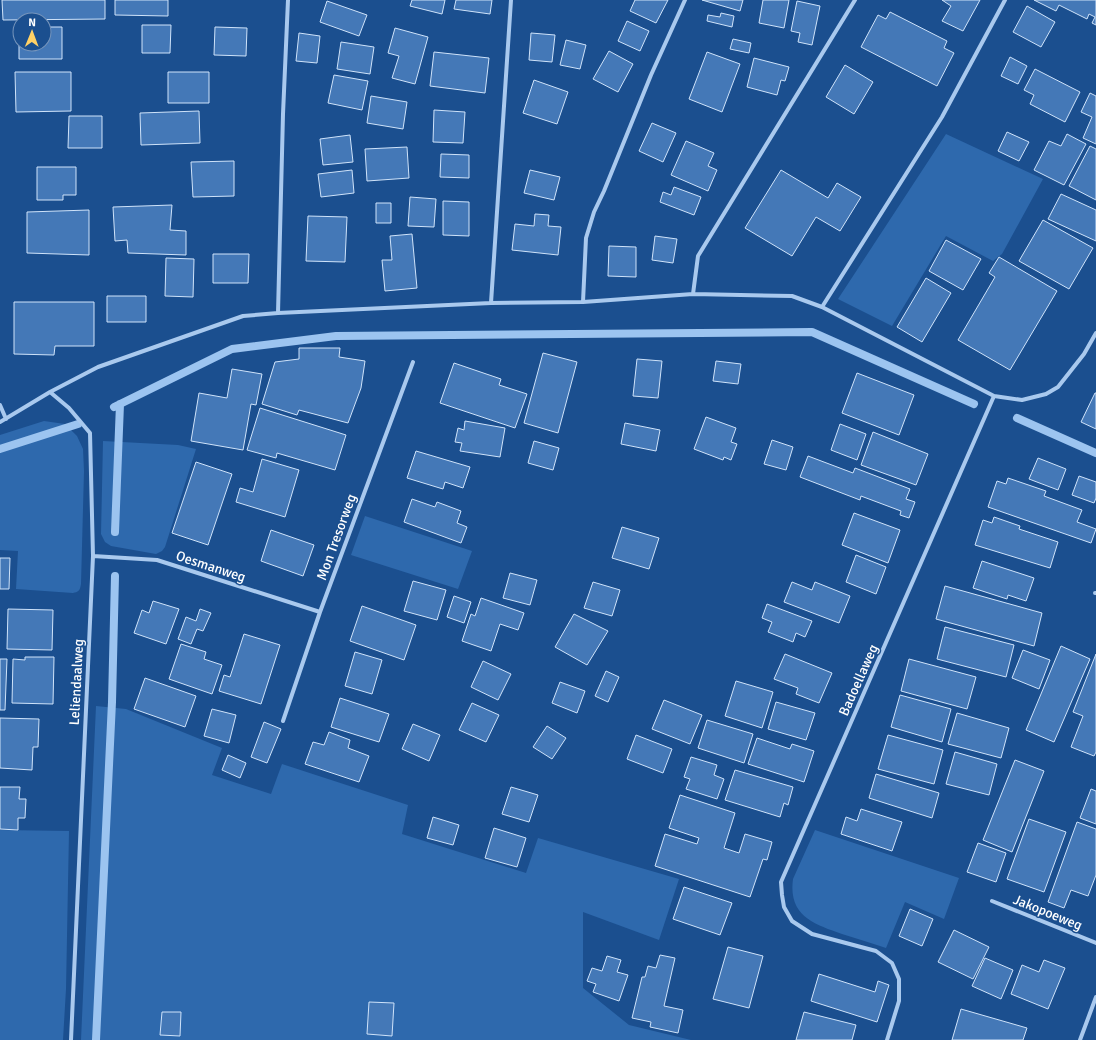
<svg xmlns="http://www.w3.org/2000/svg" width="1096" height="1040" viewBox="0 0 1096 1040" font-family="Signika,sans-serif">
<style>
.green{fill:#2e69ad}
.lines{fill:none;stroke-linecap:round;stroke-linejoin:round}
.stream{stroke:#9cc4f0;stroke-width:8}
.building{fill:#4478b7;stroke:#cfe3fa}
.street{stroke:#a9c9ee;stroke-width:4}
.labels{text-anchor:middle;stroke-width:3;stroke-linejoin:round;paint-order:stroke}
.street-label{font-size:14px;fill:#fff;stroke:#1b4f8f}
</style>
<rect width="100%" height="100%" fill="#1b4f8f"/>
<path class="green" d="M946,134l97,45 -41,75 -9,7 -47,-25 -54,90 -54,-27z
M44,421l21,3 12,12 6,13 1,22 -3,113c-1,7 -3,8 -8,9l-57,-4 2,-38 -18,-1v-115z
M103,441l75,4 18,4 -31,98 -3,4 -6,3 -45,-8 -6,-4 -4,-8z
M365,516l107,35 -14,38 -107,-34z
M96,706l30,3 96,39 -10,27 59,19 11,-30 126,41 -6,29 124,39 12,-35 141,41 -20,61 -76,-28v76l46,37 62,15h-610z
M0,830l69,1 -3,158 -3,51h-63z
M815,830l144,48 -15,41 -39,-17 -19,46c-14,-5 -29,-9 -44,-14 -28,-10 -54,-18 -49,-55z"/>
<g class="lines">
<path class="stream" d="M114,407l118,-58 104,-13 476,-4 162,72
M1017,418l79,35
M0,449l78,-25
M115,532l5,-128
M96,1040l16,-338 3,-126"/>
</g>
<path class="building" d="M2,0h103v19l-102,1z
M115,0h53v16l-53,-1z
M412,0h33l-3,14 -32,-8z
M456,0h36l-2,14 -36,-5z
M635,0h33l-12,23 -26,-12z
M702,0h41l-3,11z
M763,0h26l-5,28 -25,-5z
M942,0h38l-17,31 -21,-10 9,-15z
M1034,0h62v25l-4,-2 3,-6 -6,-3 -2,5 -28,-14 -3,6z
M327,1l40,14 -8,21 -39,-14z
M797,1l23,5 -8,39 -14,-3 2,-9 -9,-2z
M1027,6l28,16 -14,25 -28,-15z
M890,12l57,29 -3,7 10,5 -17,33 -76,-39 17,-32 8,4z
M721,13l13,3 -2,11 -25,-6 1,-6 12,2z
M627,21l22,10 -9,20 -22,-10z
M142,25h29l-1,28h-28z
M19,27l1,17h24v-17h18v32h-43z
M215,27l32,1 -1,28 -32,-1z
M395,28l33,9 -13,47 -23,-6 7,-22 -11,-3z
M299,33l21,3 -3,27 -21,-2z
M531,33l24,2 -3,27 -23,-2z
M733,39l18,4 -2,10 -19,-4z
M566,40l20,5 -6,24 -20,-4z
M341,42l33,5 -4,27 -33,-5z
M609,51l24,13 -15,28 -25,-13z
M434,52l55,6 -4,35 -55,-7z
M707,52l33,12 -18,48 -33,-13z
M1010,57l17,9 -9,18 -17,-8z
M754,58l35,9 -4,14 -4,-1 -4,15 -30,-8z
M845,65l28,17 -19,32 -28,-17z
M1035,69l45,23 -15,30 -35,-18 4,-9 -10,-5z
M15,72h56v39l-55,1z
M168,72h41v31h-41z
M334,75l34,6 -6,29 -34,-7z
M534,80l34,12 -11,32 -34,-11z
M1090,93l6,3v48l-13,-6 9,-21 -11,-5z
M371,96l36,6 -4,27 -36,-6z
M434,110l31,2 -2,31 -30,-1z
M199,111l1,32 -59,2 -1,-32z
M69,116h33v32h-34z
M652,123l24,10 -13,29 -24,-11z
M1007,132l22,10 -10,19 -21,-10z
M1067,134l19,10 -22,41 -30,-15 15,-29 12,5z
M350,135l3,27 -30,3 -3,-26z
M686,141l28,12 -6,13 9,4 -9,21 -37,-16z
M1090,146l6,3v51l-27,-14z
M407,147l2,31 -42,3 -2,-32z
M441,154l28,1v23l-29,-1z
M234,161v35l-41,1 -2,-35z
M37,167h39v28h-13v5h-26z
M352,170l2,23 -33,4 -3,-23z
M530,170l30,7 -6,23 -30,-7z
M781,170l47,28 9,-15 24,14 -21,34 -24,-14 -24,39 -47,-28z
M674,187l27,10 -7,18 -34,-13 3,-10 8,3z
M1061,194l35,16v31l-48,-22z
M410,197l26,2 -2,28 -26,-1z
M443,201l26,1v34l-26,-1z
M376,203h15v20h-15z
M172,205l-2,25 16,1v24l-58,-2 -1,-13 -12,1 -2,-34z
M89,210v45l-62,-2v-41z
M535,214l14,1 -1,11 13,1 -3,28 -46,-5 3,-26 19,2z
M308,216l39,1 -2,45 -39,-1z
M1043,220l50,28 -24,41 -50,-28z
M412,234l5,54 -32,3 -3,-31h10l-2,-24z
M655,236l22,3 -4,24 -21,-3z
M946,240l35,19 -18,31 -34,-19z
M609,246l27,1v30l-28,-1z
M213,254h36l-1,29h-35z
M999,257l58,34 -47,79 -52,-30 37,-63 -6,-4z
M166,258l28,1 -1,38 -28,-1z
M926,278l25,15 -29,49 -25,-15z
M107,296h39v26h-39z
M14,302h80v44h-39l-1,9 -40,-1z
M299,348h41l-1,9 26,4 -4,27 -13,35 -49,-13 -2,5 -35,-11 13,-42 24,-3z
M543,353l34,9 -19,71 -34,-10z
M637,359l25,2 -4,37 -25,-2z
M716,361l25,3 -3,20 -25,-3z
M454,363l47,16 -2,6 28,9 -12,34 -75,-25z
M232,369l30,5 -6,31 -5,-1 -8,46 -52,-9 8,-48 28,5z
M857,373l57,22 -15,40 -57,-22z
M1095,393h1v36l-15,-7z
M260,408l86,27 -11,35 -58,-17 -1,5 -29,-8z
M706,417l30,11 -5,14 6,2 -6,16 -7,-3 -1,3 -29,-11z
M465,421l40,7 -5,29 -40,-6 2,-8 -7,-1 3,-14 6,2z
M625,423l35,7 -4,21 -35,-7z
M840,424l26,10 -9,26 -26,-10z
M873,432l55,22 -12,31 -55,-20z
M772,440l21,7 -7,23 -22,-6z
M534,441l25,7 -6,22 -25,-7z
M416,451l54,16 -7,21 -18,-6 -2,7 -36,-11z
M808,456l45,17 2,-5 55,21 -4,10 9,3 -6,16 -9,-3 1,-4 -40,-15 -1,4 -60,-23z
M1038,458l28,11 -8,21 -29,-11z
M262,459l37,11 -14,47 -49,-15 4,-14 13,4z
M196,462l36,12 -24,71 -36,-12z
M1079,476l17,6v16l-2,5 -22,-8z
M1008,478l38,13 -2,5 38,14 -5,12 19,7 -5,14 -103,-36 9,-26 9,3z
M412,499l23,8 2,-5 24,9 -4,12 10,4 -6,16 -57,-21z
M854,513l46,17 -12,33 -46,-18z
M994,517l26,9 -1,3 39,13 -8,26 -75,-23 8,-25 9,3z
M622,527l37,11 -10,31 -37,-11z
M271,530l43,15 -11,31 -42,-15z
M856,555l30,12 -10,27 -30,-12z
M0,558h10l-1,31h-9z
M982,561l52,17 -8,23 -18,-6 -1,4 -34,-11z
M510,573l27,7 -7,25 -27,-7z
M413,581l33,9 -9,30 -33,-9z
M593,582l27,8 -8,26 -28,-8z
M792,582l20,8 3,-8 35,14 -11,27 -55,-21z
M945,586l97,27 -8,33 -98,-27z
M454,596l17,6 -7,21 -17,-6z
M481,598l43,15 -6,17 -18,-6 -9,27 -29,-10 9,-27 4,2z
M153,601l26,8 -13,35 -32,-11 8,-23 7,3z
M767,604l45,17 -7,16 -9,-4 -3,9 -25,-10 4,-10 -10,-4z
M362,606l54,19 -12,35 -54,-19z
M8,609l45,1 -1,40 -45,-1z
M200,609l11,4 -8,18 -6,-2 -6,15 -13,-5 8,-22 10,4z
M574,614l34,17 -21,34 -32,-18z
M945,627l69,18 -8,32 -69,-18z
M244,634l36,11 -19,59 -42,-13 5,-16 6,2z
M181,644l25,8 -2,7 18,6 -10,29 -43,-15z
M1061,646l29,13 -36,83 -28,-12z
M1023,650l27,10 -11,29 -27,-11z
M355,652l27,8 -10,34 -27,-8z
M785,654l47,19 -13,30 -23,-9 2,-6 -24,-9z
M1096,654v98l-2,4 -23,-9 12,-31 -10,-4z
M25,657h29l-1,47 -41,-1 1,-44 12,1z
M0,659h7l-2,51h-5z
M909,659l67,18 -9,32 -66,-18z
M483,661l28,13 -13,26 -27,-13z
M606,671l13,6 -11,25 -13,-6z
M145,678l51,18 -11,31 -51,-18z
M736,681l37,11 -11,36 -37,-12z
M560,682l25,9 -8,22 -25,-10z
M900,695l51,14 -9,33 -51,-15z
M340,698l49,16 -10,28 -48,-15z
M664,700l38,15 -12,29 -38,-15z
M776,702l39,11 -9,27 -38,-11z
M472,703l27,12 -13,27 -27,-12z
M212,709l24,6 -7,28 -25,-7z
M957,713l52,15 -8,30 -53,-14z
M0,718l39,1 -1,28h-5l-1,23 -32,-2z
M707,720l46,14 -9,29 -46,-15z
M264,722l17,7 -14,34 -16,-6z
M413,724l27,11 -11,26 -27,-12z
M547,726l19,12 -14,21 -19,-12z
M329,732l21,8 -2,8 21,8 -10,26 -54,-18 8,-22 11,3z
M636,735l36,14 -9,24 -36,-14z
M888,735l55,15 -9,34 -56,-15z
M757,738l33,11 2,-5 22,7 -10,31 -56,-18z
M955,752l42,12 -8,31 -43,-11z
M228,755l18,8 -6,15 -18,-8z
M691,757l26,8 -3,10 10,4 -7,20 -31,-10 4,-10 -6,-2z
M1015,760l29,11 -32,81 -29,-12z
M735,770l58,17 -5,18 -4,-2 -4,14 -55,-17z
M876,774l63,19 -7,25 -63,-20z
M0,787h20l-1,12h7l-1,19h-7v12l-18,-1z
M511,787l27,8 -9,27 -27,-8z
M1091,789l5,2v33l-16,-6z
M680,795l55,18 -11,35 15,5 6,-19 27,8 -5,18 -4,-1 -13,38 -95,-31 10,-32 32,10 2,-6 -30,-10z
M861,809l41,13 -10,29 -51,-17 5,-17 11,4z
M433,817l26,8 -6,20 -26,-7z
M1029,819l37,13 -22,60 -37,-13z
M1077,822l19,7v46l-8,21 -17,-6 -7,18 -16,-6z
M494,828l32,10 -9,29 -32,-9z
M978,843l28,10 -10,29 -29,-10z
M684,887l48,16 -12,32 -47,-16z
M910,909l23,10 -11,27 -23,-10z
M954,930l35,17 -16,32 -35,-17z
M728,947l35,9 -14,52 -36,-9z
M660,955l15,3 -11,48 19,4 -5,23 -28,-6 1,-5 -19,-4 10,-41h3l3,-11 8,2z
M607,956l14,4 -4,12 11,3 -9,26 -26,-9 3,-8 -9,-3 5,-13 10,3z
M985,958l28,12 -12,29 -29,-13z
M1044,960l21,8 -17,41 -37,-15 11,-29 17,7z
M819,974l56,18 3,-11 11,4 -12,37 -66,-21z
M369,1002l25,1 -2,33 -25,-2z
M961,1009l66,19 -4,12h-71z
M162,1012h19l-1,24 -20,-1z
M804,1012l52,13 -4,15h-56z"/>
<g class="lines">
<path class="street" d="M693,294l5,-38 157,-256
M583,302l3,-64 8,-26 10,-21 47,-116 34,-75
M491,303l20,-303
M822,307l120,-190 63,-117
M278,313l5,-199 5,-114
M50,392l48,-25 145,-51 35,-3 213,-10 92,-1 110,-8 99,2 30,11 172,89
M0,405l6,14
M0,422l50,-30 19,16 21,25 3,123 -22,484
M93,556l64,4 163,52
M1095,593h1
M283,721l37,-109 93,-250
M992,901l104,42
M887,1040l12,-39v-22l-7,-16 -16,-12 -64,-17 -20,-13 -8,-14 -2,-12 -1,-13 213,-486 28,4 24,-6 12,-7 26,-33 12,-21
M1080,1040l16,-43"/>
</g>
<g class="labels">
<g class="street-label">
<text transform="translate(336 537) rotate(-70)" y="5">Mon Tresorweg</text>
<text transform="translate(211 566) rotate(18)" y="5">Oesmanweg</text>
<text transform="translate(858 680) rotate(-66)" y="5">Badoellaweg</text>
<text transform="translate(76 682) rotate(-87)" y="5">Leliendaalweg</text>
<text transform="translate(1048 912) rotate(22)" y="5">Jakopoeweg</text>
</g>
</g>
<g transform="translate(32 32) rotate(1)"><circle r="19" fill="#1b4f8f" stroke="#7695bc"/>
<path d="M0-3L7 15L0 10L-7 15Z" fill="#ffd166"/>
<text y="-6" font-size="11" font-weight="bold" text-anchor="middle" fill="#ffffff">N</text>
</g>
</svg>
